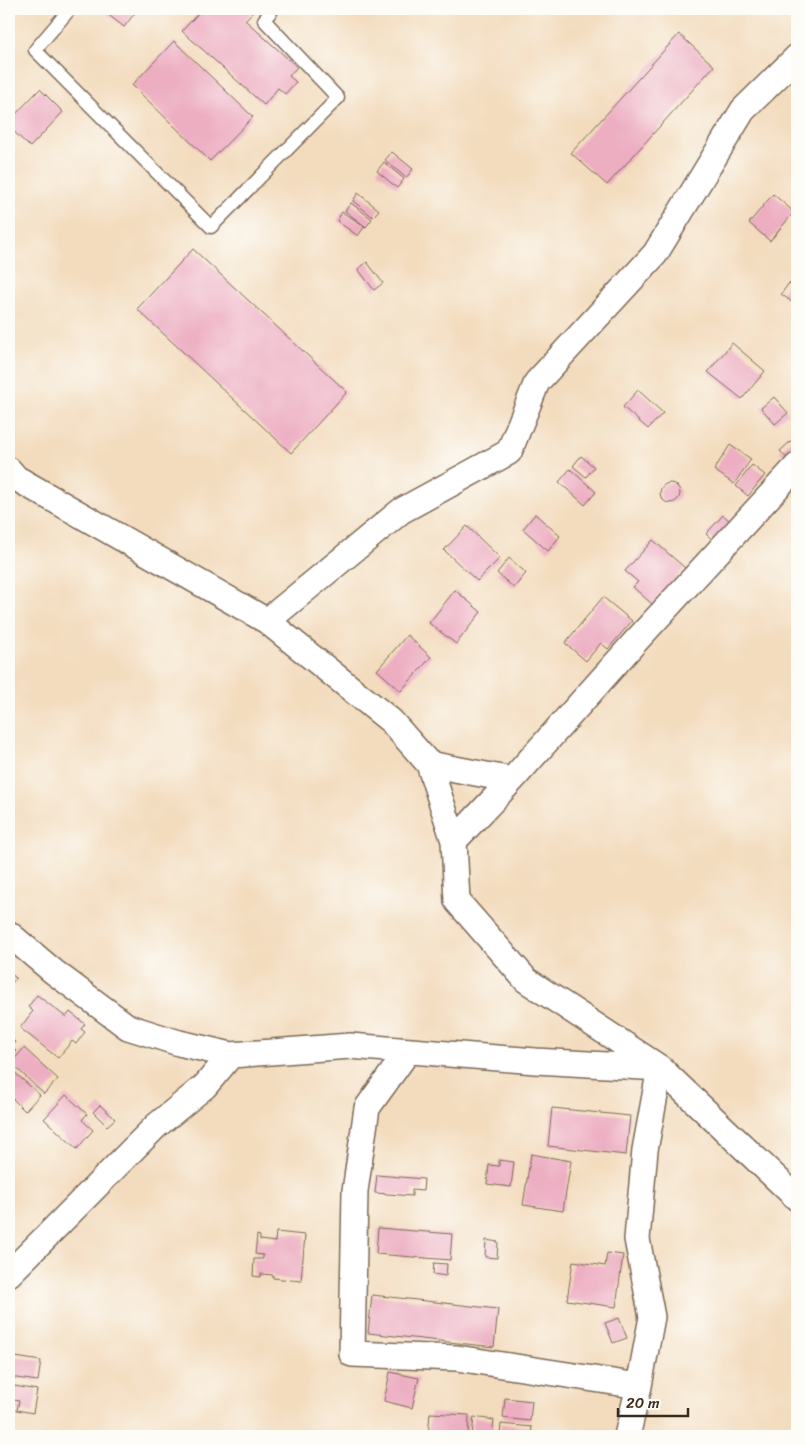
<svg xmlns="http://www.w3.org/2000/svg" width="806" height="1445" viewBox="0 0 806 1445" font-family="Sriracha,sans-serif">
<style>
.building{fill:#edaec2}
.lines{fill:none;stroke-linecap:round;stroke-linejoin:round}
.service-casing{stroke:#7b6856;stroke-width:15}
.minor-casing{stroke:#7b6856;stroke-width:28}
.service{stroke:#fff;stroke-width:12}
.minor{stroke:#fff;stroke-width:25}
</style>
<rect width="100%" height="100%" fill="#fdfcf7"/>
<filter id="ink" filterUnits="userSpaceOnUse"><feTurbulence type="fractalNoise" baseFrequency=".02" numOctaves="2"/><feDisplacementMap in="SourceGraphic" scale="10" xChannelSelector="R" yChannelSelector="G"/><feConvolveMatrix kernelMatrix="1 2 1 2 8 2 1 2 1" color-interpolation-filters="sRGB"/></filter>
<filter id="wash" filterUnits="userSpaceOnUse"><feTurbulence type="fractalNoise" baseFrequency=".0096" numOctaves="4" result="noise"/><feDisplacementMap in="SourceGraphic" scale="20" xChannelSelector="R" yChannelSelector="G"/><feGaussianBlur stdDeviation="1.12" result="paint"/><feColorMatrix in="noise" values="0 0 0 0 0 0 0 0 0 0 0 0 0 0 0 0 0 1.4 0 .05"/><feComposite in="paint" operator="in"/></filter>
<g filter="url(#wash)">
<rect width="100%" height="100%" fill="#f3dcbe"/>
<g id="blocks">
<path class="building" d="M101,9h37l-14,18z
M202,9h54l-11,11 52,47 -8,9 7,6 -11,12 -7,-6 -14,17 -82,-74z
M679,34l35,32 -107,119 -36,-32z
M174,41l79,76 -43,44 -78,-76z
M40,89l23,23 -33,35 -21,-20v-6z
M392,152l21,17 -7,9 -21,-18z
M384,162l20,17 -7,9 -20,-17z
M358,193l21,17 -6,7 -20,-16z
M773,194l21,18 -24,29 -21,-18z
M351,203l21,16 -6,8 -21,-16z
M342,212l23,14 -7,10 -21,-15z
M193,249l154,143 -56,61 -154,-144z
M367,262l16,21 -9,7 -16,-21z
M789,283l8,6v6l-5,7 -11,-8z
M732,343l33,28 -23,28 -34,-27z
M638,390l25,23 -15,16 -25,-22z
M774,397l14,16 -13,11 -14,-16z
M792,440l5,6v9l-7,6 -10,-10z
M730,445l21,14 -17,25 -20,-14z
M581,456l13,11 -8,10 -13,-11z
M752,465l13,10 -17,21 -12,-10z
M570,469l26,23 -11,13 -26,-23z
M660 493a10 10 0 1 1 20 0a10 10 0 1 1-20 0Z
M535,514l25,22 -12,15 -25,-22z
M723,515l8,7 -17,19 -8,-7z
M467,526l33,32 -23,23 -33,-31z
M653,540l32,28 -32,37 -20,-18 5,-5 -13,-11z
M509,558l17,15 -12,15 -17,-15z
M455,590l26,22 -25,32 -27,-21z
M603,597l29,24 -24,28 -7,-6 -15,18 -21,-18z
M407,635l24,22 -30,34 -24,-21z
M9,972l7,6 -7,8z
M37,995l29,22 4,-5 15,12 -4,5 4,3 -9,12 -4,-3 -14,17 -38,-30 13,-17 -5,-4z
M9,1038l6,4 -4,5 5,4 -7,9z
M24,1048l34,31 -14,15 -33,-31z
M14,1072l26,23 -15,16 -16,-16v-17z
M66,1095l21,19 -5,6 11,10 -16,19 -33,-30z
M100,1105l15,14 -8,7 -14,-14z
M552,1108l78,8 -4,39 -78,-9z
M531,1154l40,7 -8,50 -40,-6z
M499,1160l15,2 -3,25 -24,-3 2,-19 10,1z
M377,1175l47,4 -1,12 -11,-1v6l-37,-3z
M378,1228l74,6 -2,26 -74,-6z
M276,1232l29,3 -4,46 -28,-3v-3l-12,-1v3l-8,-1 1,-17h9v-4l-8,-1 2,-19 3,1v4l15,2z
M486,1240l12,2 -1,16 -12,-1z
M607,1253l16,2 -7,52 -49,-7 6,-39 32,5z
M434,1263l13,1 -1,12 -13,-2z
M372,1295l126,14 -4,38 -126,-14z
M619,1318l8,20 -14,5 -8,-20z
M9,1356l32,5 -3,20 -29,-4z
M390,1372l29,6 -7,30 -28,-7z
M9,1385l28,5 -4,23 -16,-3 2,-9 -10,-2z
M505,1398l27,3 -2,20 -27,-3z
M430,1413l39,2 -1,21h-40z
M474,1417l20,3 -2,16h-20z
M501,1424l31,3 -1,9h-31z"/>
</g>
</g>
<g filter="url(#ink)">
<use href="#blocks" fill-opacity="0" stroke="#7b6856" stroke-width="1"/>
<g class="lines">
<defs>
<path id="service" d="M70,9l-35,41 176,177 127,-129 -74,-78 9,-11"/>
<path id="minor" d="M9,470l7,8 251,143
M429,764l-38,-43 -124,-100 134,-110 108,-59 28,-70 118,-128 88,-144 54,-53
M454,841l-25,-77 83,16
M9,934l45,38 74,55 51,16 52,12 119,-9 185,15 125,7 137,130
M408,1051l-41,57 -12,83 -3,163 105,4 182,28
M9,1274l147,-148 49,-40 26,-31
M627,1436l12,-50 13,-69 -15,-78 8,-89 15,-82 -134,-88 -69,-79 -3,-60 58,-61 123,-138 162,-176"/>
</defs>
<use href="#service" class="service-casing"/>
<use href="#minor" class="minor-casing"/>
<use href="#service" class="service"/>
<use href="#minor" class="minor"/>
</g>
</g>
<rect width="806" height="1445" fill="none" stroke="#fdfcf7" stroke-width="30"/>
<path d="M618 1408v8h70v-8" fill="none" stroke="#3b2a1e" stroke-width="2.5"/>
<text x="626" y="1408" font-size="15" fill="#3b2a1e" stroke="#fdfcf7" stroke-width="4" paint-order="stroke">20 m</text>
</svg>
